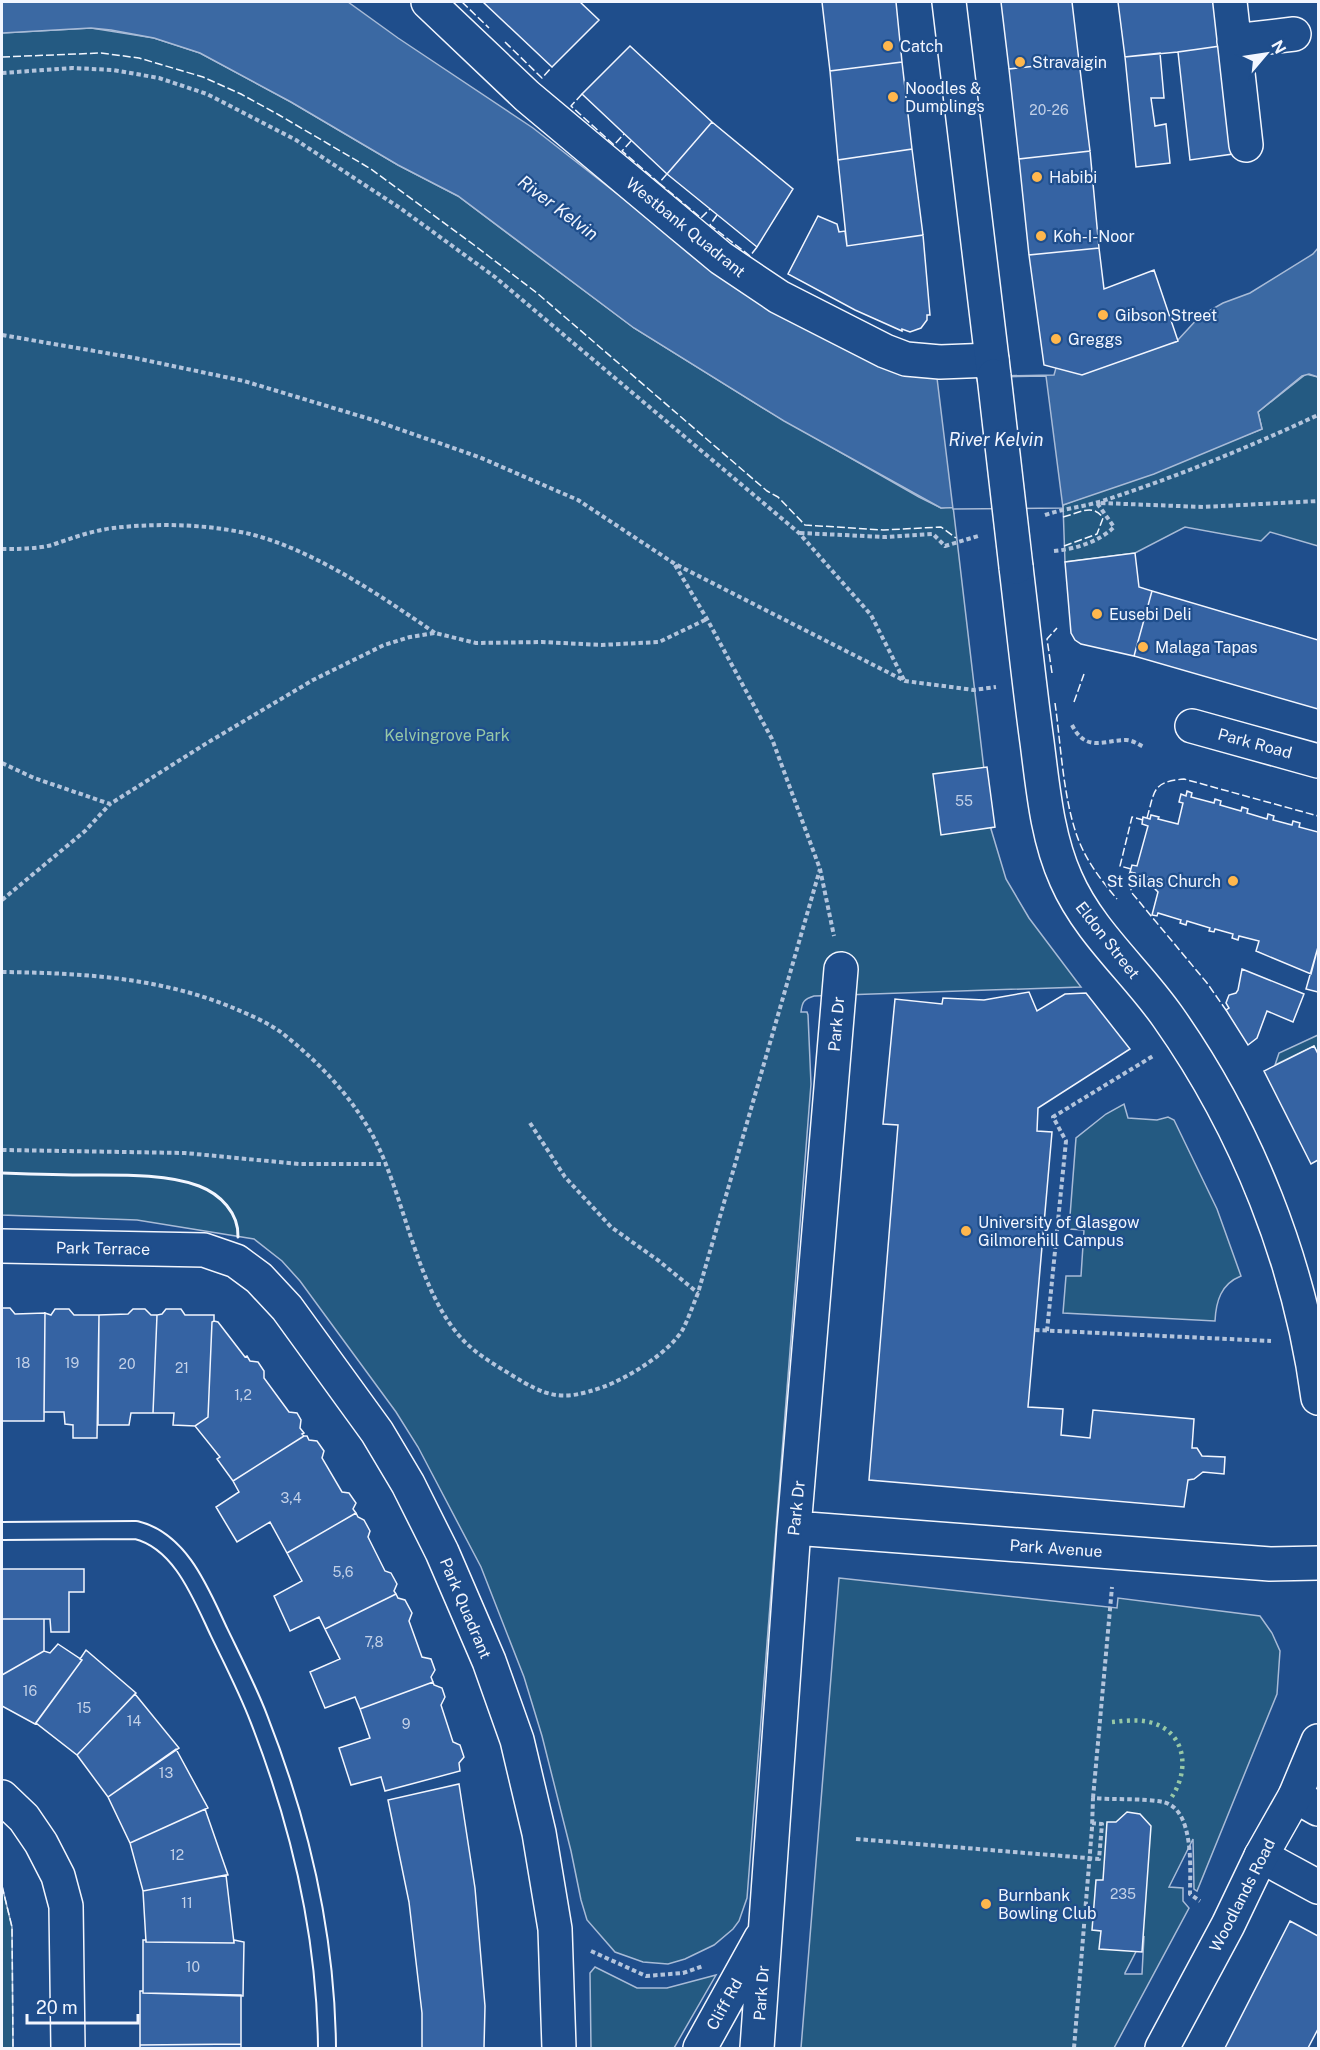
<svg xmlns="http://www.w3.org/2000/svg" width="1320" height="2050" viewBox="0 0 1320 2050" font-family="'Public Sans',sans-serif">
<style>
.green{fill:#245a82;stroke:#a8bbd7;stroke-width:1.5;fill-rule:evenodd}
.water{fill:#3b69a3;stroke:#a8bbd7;stroke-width:1.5}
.pier{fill:#1f4e8c;stroke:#a8bbd7;stroke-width:1.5}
.building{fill:#3563a3;stroke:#f2f6ff;stroke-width:1.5}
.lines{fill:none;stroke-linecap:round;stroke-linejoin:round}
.service-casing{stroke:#f2f6ff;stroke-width:20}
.minor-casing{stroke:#f2f6ff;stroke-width:36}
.tertiary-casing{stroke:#f2f6ff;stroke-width:36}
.path{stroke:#b3c4dc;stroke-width:4;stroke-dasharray:4.5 3;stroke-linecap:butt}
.service{stroke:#1f4e8c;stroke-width:16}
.minor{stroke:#1f4e8c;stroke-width:33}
.tertiary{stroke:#1f4e8c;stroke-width:33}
.tertiary-bridge-casing{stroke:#f2f6ff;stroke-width:36;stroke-linecap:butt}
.tertiary-bridge{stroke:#1f4e8c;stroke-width:33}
.hedge{stroke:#97c8a6;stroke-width:4.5;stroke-dasharray:3 4.5;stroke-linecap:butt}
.fence{stroke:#f2f6ff;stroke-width:1.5;stroke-dasharray:8 3;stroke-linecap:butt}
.wall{stroke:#f2f6ff;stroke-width:3}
.poi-dot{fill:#ffb74d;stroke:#1f4e8c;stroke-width:2}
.labels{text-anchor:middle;stroke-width:4.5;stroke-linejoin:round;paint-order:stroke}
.number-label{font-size:14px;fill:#c3d1e8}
.poi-label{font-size:16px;fill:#f2f6ff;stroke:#1f4e8c;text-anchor:start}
.street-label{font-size:16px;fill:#f2f6ff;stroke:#1f4e8c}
.park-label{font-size:16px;fill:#97c8a6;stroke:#1f4e8c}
.water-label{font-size:18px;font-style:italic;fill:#f2f6ff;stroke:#1f4e8c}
</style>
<rect width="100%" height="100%" fill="#1f4e8c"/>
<path class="green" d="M91,28l63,10 46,15 91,49 107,63 60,31 176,132 129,80 156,89 22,11 12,-2 38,323 15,50 23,39 52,69 -267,9c-10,3 -12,6 -13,16h6l1,3 3,69 -64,814 -8,23 -6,8 -19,16 -29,14 -17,5 -25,-2 -28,-10 -28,-32 -6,-20 -10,-49 -29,-115 -18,-59 -43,-110 -63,-120 -22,-35 -96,-131 -18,-20 -28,-22 -117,-19 -135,-5v-1182z
M1306,374l12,3v169l-48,-14 -9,9 -76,-14 -50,26 -70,9 -2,-57 199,-76 -4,-17z
M1318,1035v19l-4,-8 -39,19 4,-12z
M1124,1104l4,14 29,2 11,-3 6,3 43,89 24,67c-20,8 -25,25 -26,45l-152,-8 3,-37h15l3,-46 -15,-1 7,-91 30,-24z
M839,1578l278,30 1,-10 142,18 12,17 8,18 -3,43 -80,197 -3,-2 -1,-50 -24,48 14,1v13l6,7 -75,140h-313zM1144,1936l-2,38h-17v-1z
M2,1886l10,41 1,121h-11z
M595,1967l42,21h30l49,-13 -42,73h-83l-1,-75z"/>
<path class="water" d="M2,2h346l50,36 135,90 165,129 79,57 8,5 4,-2 205,59 60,-1 2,-7 120,-26 24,-26 23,-13 27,-10 63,-39 5,-6v129l-9,-3 -7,2 -44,36 4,17 -108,45 -91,31 -122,3 -157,-87 -150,-93 -176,-132 -60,-31 -107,-63 -91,-49 -46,-15 -43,-8 -20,-2 -89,5z"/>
<path class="pier" d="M1046,376l17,132 -110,1 -16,-131z"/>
<path class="building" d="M483,2h97l19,18 -47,47z
M822,2h74l6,60 -72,9z
M1001,2h71l7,59 -70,8z
M1118,2h96l6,44 -42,6 -53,5z
M630,46l82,76 -45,52 -85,-80z
M1220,46l13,108 -43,6 -12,-108z
M1160,53l4,45h-13l4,28 11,-2 4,39 -34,4 -11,-110z
M1079,61l11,90 -71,8 -10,-90z
M902,62l10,87 -74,11 -8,-89z
M712,122l81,67 -36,58 -90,-73z
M912,149l11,86 -76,11 -9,-86z
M1090,151l9,97 -70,7 -10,-96z
M818,216l19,8 2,8 6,-1 2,15 76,-11 7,80h-3v5l-6,8 -11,4 -8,-3v2l-47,-21 -67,-36z
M1099,248l5,41 50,-19 24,71 -96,34 -38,-10 -15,-110z
M1135,553l4,34 13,4 -18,65 -53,-12 -6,-4 -4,-7 -6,-71z
M1152,591l166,49v69l-184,-53z
M987,767l8,60 -54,8 -8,-61z
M1187,791l5,2 -1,4 23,6 1,-4 6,2 -1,4 21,6 1,-4 6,2 -1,4 20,6 1,-5 6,2 -1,4 19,5 1,-4 7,2 -1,4 19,5v115l-7,27 -55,-23 3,-10 -20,-5 -1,4 -6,-2 1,-4 -18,-5 -1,3 -5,-1 1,-3 -23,-7 -1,4 -6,-2 1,-3 -23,-7 -1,3 -5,-1 6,-23 -9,-9 -2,-6 -6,-2 -1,4 -6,-1 1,-5 -5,-1 2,-7 5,1 11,-40 -6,-2 1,-7 7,2 1,-4 8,2 -1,2 20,5 5,-21 -4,-1 2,-8 5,2z
M1318,947v45l-12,-3z
M1242,969l62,25 -11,28 -26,-11 -10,27 -9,7 -22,-35 3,-2 -3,-5 3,-8 7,-2 2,-3z
M1029,992l8,19 28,-17 21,-1 44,56 -92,59 -1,23 15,1 -24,275 35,2 -2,26 29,3 3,-28 101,9 -2,29h5l5,8 23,1 -1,17 -21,-2 -9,7 -6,1 -4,27 -315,-27 29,-355 -15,-1 12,-125 47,5 1,-6 41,2z
M1314,1046l4,8v106l-7,4 -47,-93z
M2,1308h8l5,6 30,-1 -1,108h-42z
M55,1309h14l5,6h25l-2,123h-24v-13l-8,-1 -1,-12h-20l1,-99 6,2z
M133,1309h12l6,6h6l-4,98h-22l-2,12h-31l1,-110 29,-1z
M166,1309h15l4,6h29v6l-2,1 -4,95 -13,9 -22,-1 1,-12h-21l4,-98 5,-1z
M214,1321l4,1 27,35 2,-1 3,5 8,1 6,9v7l25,34 8,1 4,7 -1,8 4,5 -2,1 2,2 -71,45 -16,-22 3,-2 -25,-31 13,-9 4,-95z
M304,1436h3l2,4 8,1 7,10 -2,7 20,34 7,1 7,10 -3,6 3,4 -69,40 -17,-31 -33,20 -21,-35 23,-15 -6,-11z
M356,1513l2,4 6,3 6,11 -2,6 17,34 6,2 6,11 -3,7 2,3 -71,35 -6,-12 -29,14 -16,-35 28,-15 -15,-28z
M2,1569h82v23h-15v40h-18l-1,-13h-48z
M396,1594l2,4 7,2 7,13 -3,8 13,36 9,2 4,11 -4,7 2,5 -73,27 -5,-12 -30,11 -15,-36 30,-13 -15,-30z
M2,1619h42v32l-42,24z
M58,1644l24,16 -47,64 -33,-18v-31l42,-24 6,2z
M86,1650l50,43 -59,62 -41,-32 46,-63 -2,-1z
M433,1682l1,3 8,3 3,9 -4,8 12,37 7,3 4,12 -5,6 1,8 -75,20 -4,-14 -30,8 -12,-37 31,-10 -10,-29z
M135,1694l44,54 -71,49 -31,-42z
M176,1749l32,59 -78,35 -22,-46z
M459,1784l16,104 10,118 -1,42h-62v-35l-13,-111 -21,-102z
M205,1809l23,66 -85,16 -13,-48z
M1127,1812l13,2 11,12 -9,126 -43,-3 2,-18 -9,-1 4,-50h7l4,-58h9z
M226,1875l8,68 -88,-1 -3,-51z
M1290,1921l28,15v93l-10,19h-83z
M143,1940h3v2l88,1v-3l10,2 -1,54 -100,-3z
M140,1991h3v2l98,2v49l-101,1z
M241,2044v4h-101v-3z"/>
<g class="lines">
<defs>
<path id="service" d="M2,1531l134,-1c45,11 65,64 83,102 14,29 29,58 40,87 41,105 67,217 68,329"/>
<path id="minor" d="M428,2l99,94 153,128 41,34 58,39 106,54 21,8 34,3 52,-2
M1230,2l16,143
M1234,41l60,-7
M1192,726l126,35
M2,1246l202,4 32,11 23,17 28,30 90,124 31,52 34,68 47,109 28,79 22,93 16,96 4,119
M794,1528l476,36 48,-1
M1295,1796l23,13
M2,1797l22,21 17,25 17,33 8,30 2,142
M1261,1856l57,31
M700,2048l61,-110
M757,2048l37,-520 47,-559"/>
<path id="tertiary" d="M949,2l45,374
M1016,567c7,58 13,117 21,175 6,46 10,95 29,137 23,53 70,92 102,138 79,112 132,246 150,381
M1162,2048l66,-123 33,-69 34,-60 23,-55"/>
</defs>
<use href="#service" class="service-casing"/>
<use href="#minor" class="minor-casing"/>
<use href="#tertiary" class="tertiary-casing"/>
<path class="path" d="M2,73l70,-5 41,2 46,8 48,16 89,46 104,68 95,69 304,256 72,82 33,65
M2,335l133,23 109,23 126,38 109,38 99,43 97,64 230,117 69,9 22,-3
M1101,503l102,4 115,-6
M1045,515c18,-6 36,-8 54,-13 75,-24 148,-54 219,-87
M800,533l85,4 48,-3 12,12 33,-10
M2,549c15,0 34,0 50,-4 20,-7 39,-14 61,-17 44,-5 93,-4 137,6 64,16 131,62 185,99
M1054,551c21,-2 45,-9 60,-24l-17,-24
M675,565l32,54 65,120 48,130 14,67
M1072,725c14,28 32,15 54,15 6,0 12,4 18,7
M2,763l32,15 76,26 97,-61 106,-63 71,-35 26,-8 25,-4 41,10 66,-1 59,3 58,-3 48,-23
M2,900l83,-69 25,-27
M2,972c78,1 156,5 229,35 17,7 36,15 51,26 37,29 68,62 91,103 33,62 44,160 94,208 13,12 28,21 43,30 37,23 51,28 93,13 25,-9 67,-35 80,-58 6,-12 10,-24 15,-36l122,-424
M530,1123l35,54 46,50 48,34 39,32
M2,1150l183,3 114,11h86
M1035,1330l236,11
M1047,1331l19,-190 -13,-24 100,-61
M1093,1798l19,-211
M856,1839l243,20 3,-35 -10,-1
M591,1951l55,25 37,-3 20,-7
M1074,2048l18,-220 1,-30c21,2 50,0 70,4 32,7 27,68 27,92l10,7"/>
<use href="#service" class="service"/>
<use href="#minor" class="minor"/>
<use href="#tertiary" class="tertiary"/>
<defs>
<path id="tertiary-bridge" d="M994,376l22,191"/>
</defs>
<use href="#tertiary-bridge" class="tertiary-bridge-casing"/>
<use href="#tertiary-bridge" class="tertiary-bridge"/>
<path class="hedge" d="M1112,1722c12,-1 25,-3 37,0 38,9 41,49 22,76"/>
<path class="fence" d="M462,2l27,26
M505,42l37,36 10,-11
M2,57l99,-4 38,5 64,19 38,17 38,21 92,54 103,76 63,48 230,198 11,6 27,28 78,5 58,-3 15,11
M582,94l-11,12 43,39 10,-11
M631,141l-9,10 37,32 8,-9
M659,183l42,35 9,-9
M717,215l-7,10 40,31 7,-9
M1063,517c16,-4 30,-14 40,1l-6,16 -33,12
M1052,673l-5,-34 10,-11
M1074,702l10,-28
M1055,703c6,43 8,93 22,133 9,25 24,44 40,63
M1147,818c8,-28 5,-36 37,-39l134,37
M1131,869l-11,-3 12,-49 11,3
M1130,872l-2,6 4,15 75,90 19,27
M2,1886l10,41 1,121"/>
<path class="wall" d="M2,1173c29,1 58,2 87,2 33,0 79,-1 110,11 21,8 40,27 39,51"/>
</g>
<g class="poi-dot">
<circle cx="888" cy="46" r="6"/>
<circle cx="1020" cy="62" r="6"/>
<circle cx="893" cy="97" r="6"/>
<circle cx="1037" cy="177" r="6"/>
<circle cx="1041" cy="236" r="6"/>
<circle cx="1103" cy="315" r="6"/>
<circle cx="1056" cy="339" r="6"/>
<circle cx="1097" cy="614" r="6"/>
<circle cx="1143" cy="647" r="6"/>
<circle cx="1233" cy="881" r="6"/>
<circle cx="966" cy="1231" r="6"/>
<circle cx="986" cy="1904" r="6"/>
</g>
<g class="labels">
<g class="number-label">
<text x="1049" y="115">20-26</text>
<text x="964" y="806">55</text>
<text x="23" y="1368">18</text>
<text x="72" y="1368">19</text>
<text x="127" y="1369">20</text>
<text x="182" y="1373">21</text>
<text x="243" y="1400">1,2</text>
<text x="291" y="1503">3,4</text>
<text x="343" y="1577">5,6</text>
<text x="374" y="1647">7,8</text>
<text x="30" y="1696">16</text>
<text x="84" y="1713">15</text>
<text x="134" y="1726">14</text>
<text x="406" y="1729">9</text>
<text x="166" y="1778">13</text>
<text x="177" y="1860">12</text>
<text x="1123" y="1899">235</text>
<text x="187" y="1908">11</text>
<text x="193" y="1972">10</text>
</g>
<g class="poi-label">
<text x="900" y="52">Catch</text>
<text x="1032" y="68">Stravaigin</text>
<text x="905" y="94">Noodles &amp;<tspan x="905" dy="18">Dumplings</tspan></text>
<text x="1049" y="183">Habibi</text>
<text x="1053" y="242">Koh-I-Noor</text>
<text x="1115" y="321">Gibson Street</text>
<text x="1068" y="345">Greggs</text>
<text x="1109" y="620">Eusebi Deli</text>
<text x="1155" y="653">Malaga Tapas</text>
<text x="1221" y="887" text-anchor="end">St Silas Church</text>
<text x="978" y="1228">University of Glasgow<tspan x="978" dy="18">Gilmorehill Campus</tspan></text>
<text x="998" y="1901">Burnbank<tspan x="998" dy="18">Bowling Club</tspan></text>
</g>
<g class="street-label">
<text transform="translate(686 227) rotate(39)" y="6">Westbank Quadrant</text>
<text transform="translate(1255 743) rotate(15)" y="6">Park Road</text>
<text transform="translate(1108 940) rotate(52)" y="6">Eldon Street</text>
<text transform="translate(836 1024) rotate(-85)" y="6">Park Dr</text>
<text transform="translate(103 1248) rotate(1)" y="6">Park Terrace</text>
<text transform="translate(796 1508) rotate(-84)" y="6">Park Dr</text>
<text transform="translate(1056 1548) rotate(4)" y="6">Park Avenue</text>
<text transform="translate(466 1608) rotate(67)" y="6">Park Quadrant</text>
<text transform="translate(1242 1895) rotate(-63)" y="6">Woodlands Road</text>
<text transform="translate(761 1993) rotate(-86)" y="6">Park Dr</text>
<text transform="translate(724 2004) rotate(-61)" y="6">Cliff Rd</text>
</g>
<g class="park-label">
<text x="447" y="741">Kelvingrove Park</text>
</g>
<g class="water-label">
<text transform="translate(558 208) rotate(37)" y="6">River Kelvin</text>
<text x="996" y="446">River Kelvin</text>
</g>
</g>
<rect width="1320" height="2050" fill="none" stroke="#f2f6ff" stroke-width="6"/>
<g transform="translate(1266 54) rotate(61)" stroke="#1f4e8c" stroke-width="4.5" paint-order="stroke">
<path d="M0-4.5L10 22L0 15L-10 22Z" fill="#f2f6ff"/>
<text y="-9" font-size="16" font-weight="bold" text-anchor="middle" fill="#f2f6ff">N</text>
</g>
<path d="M27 2014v9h111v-9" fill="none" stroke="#f2f6ff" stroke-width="3"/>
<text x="36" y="2014" font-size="18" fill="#f2f6ff" stroke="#1f4e8c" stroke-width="4.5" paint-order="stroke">20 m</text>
</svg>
